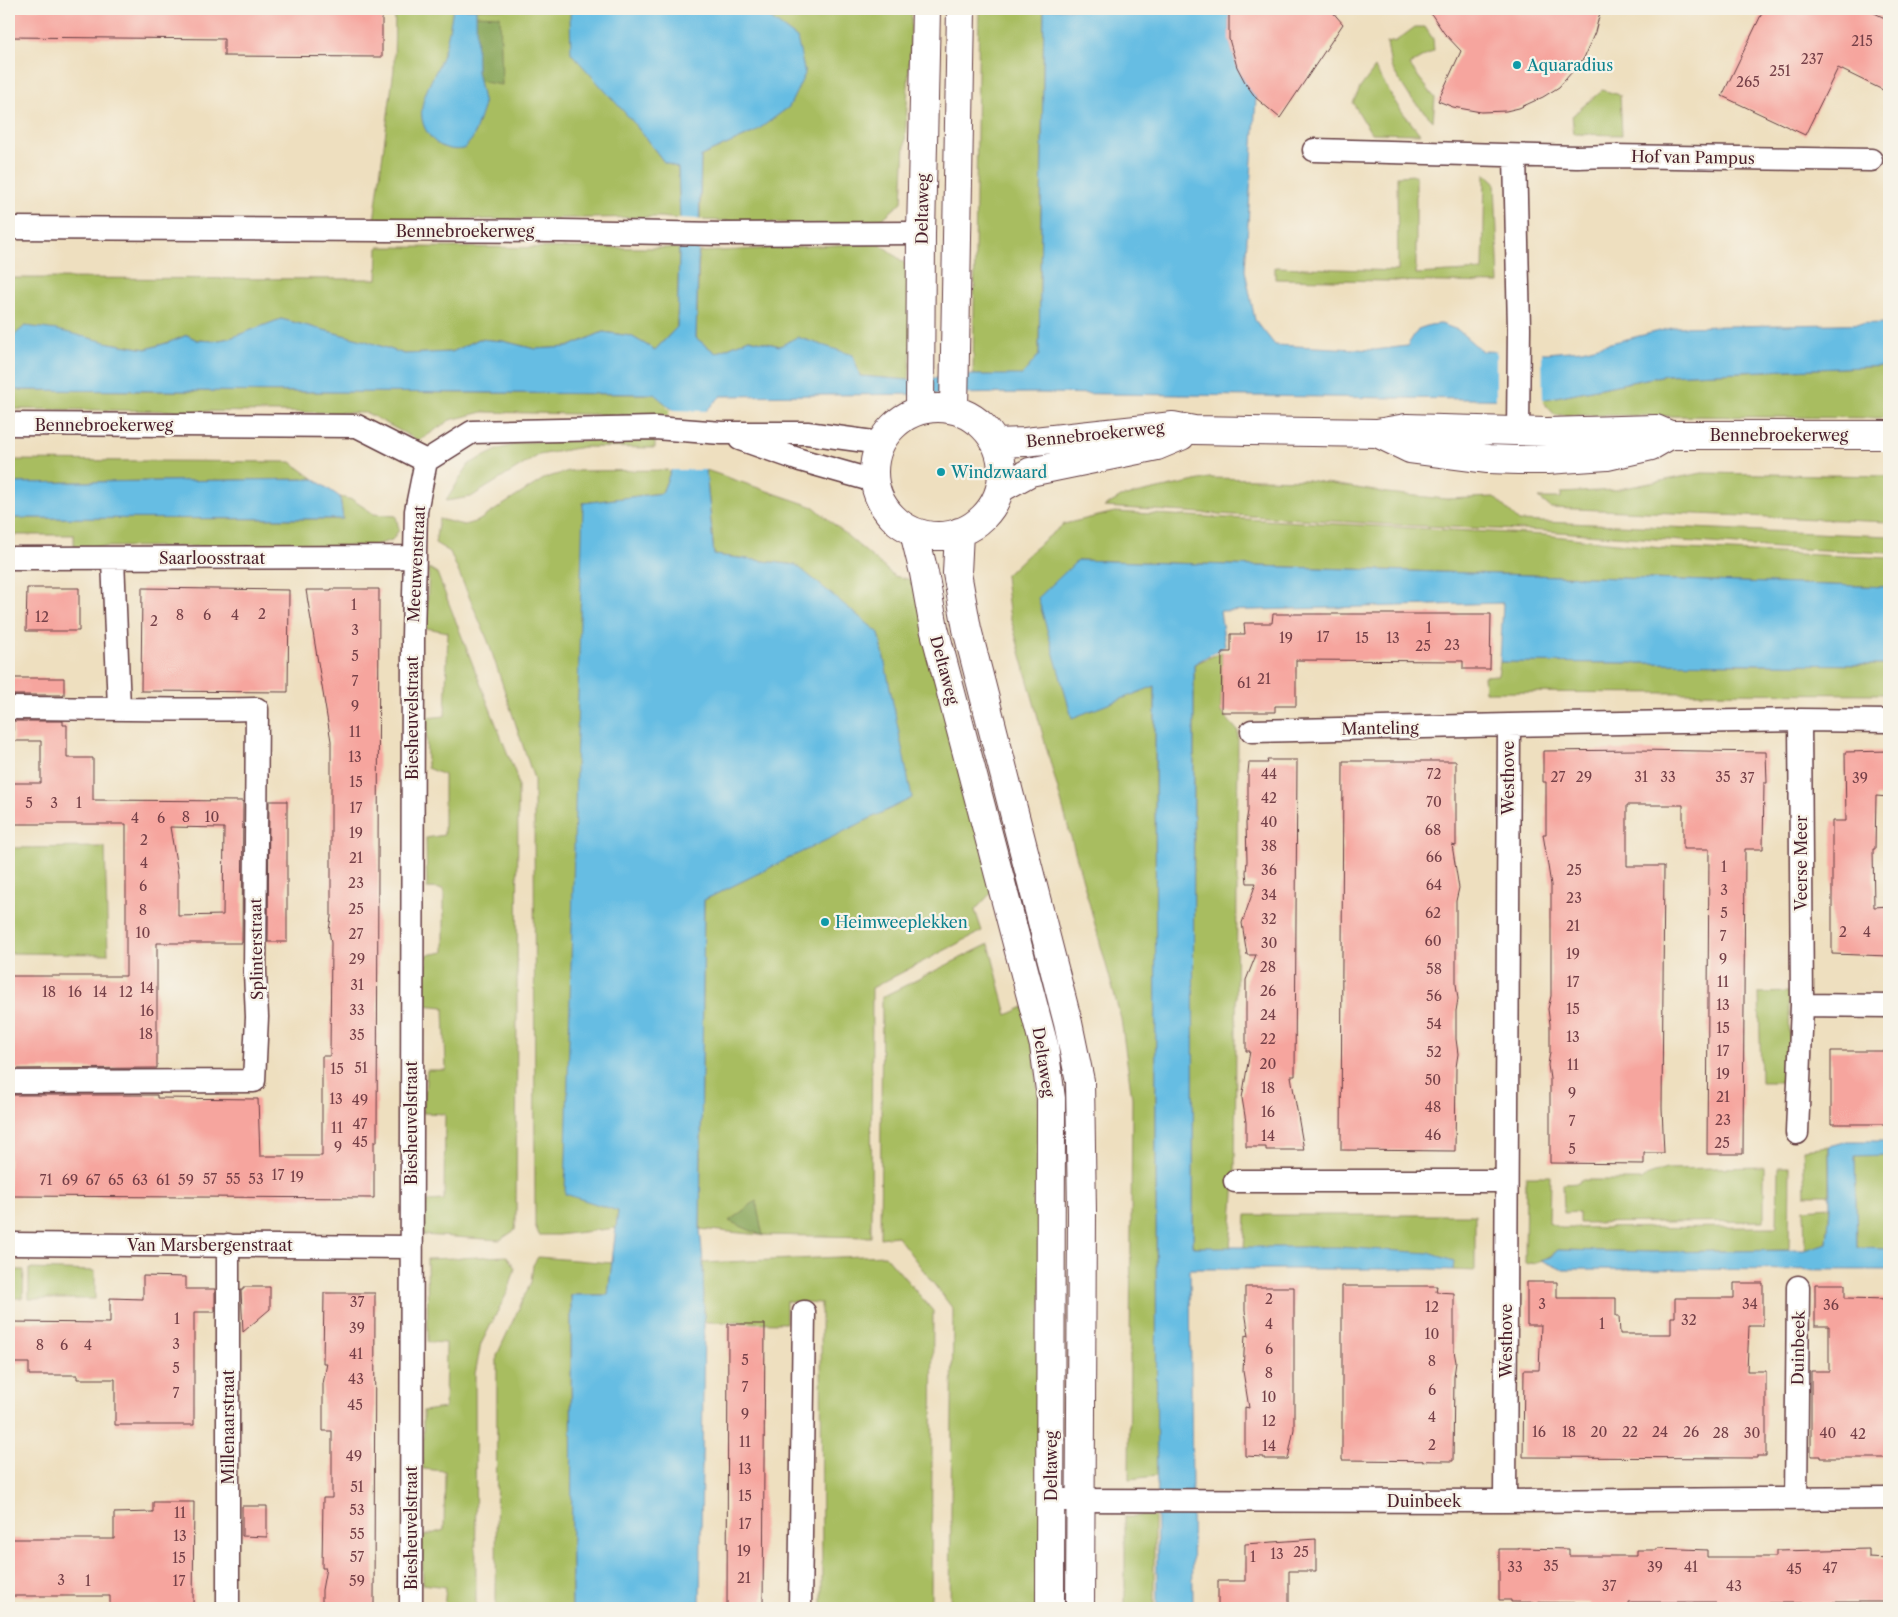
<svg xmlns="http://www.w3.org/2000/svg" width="1898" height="1617" viewBox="0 0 1898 1617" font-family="'Libre Caslon Text',serif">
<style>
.green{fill:#a8bd61;stroke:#796e46}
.forest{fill:#86a457;stroke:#686241}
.water{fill:#66bde3;stroke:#586e87}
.pier{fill:#eedfbf}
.building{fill:#f6a59e;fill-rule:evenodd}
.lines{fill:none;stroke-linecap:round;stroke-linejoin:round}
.minor-casing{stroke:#633c41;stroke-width:25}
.tertiary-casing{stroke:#633c41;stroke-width:30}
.minor{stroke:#fff;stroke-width:22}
.tertiary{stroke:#fff;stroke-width:28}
.culture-dot{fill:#0f9aa8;stroke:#f7f3e8;stroke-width:2}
.labels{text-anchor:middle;stroke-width:4.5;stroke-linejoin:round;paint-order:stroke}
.number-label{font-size:14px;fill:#754048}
.culture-label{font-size:16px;fill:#0d838f;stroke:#f7f3e8;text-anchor:start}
.street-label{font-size:16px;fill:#4a1f2b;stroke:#f7f3e8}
</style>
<rect width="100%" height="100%" fill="#f7f3e8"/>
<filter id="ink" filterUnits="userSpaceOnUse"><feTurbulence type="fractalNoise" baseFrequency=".02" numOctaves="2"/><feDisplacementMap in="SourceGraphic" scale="10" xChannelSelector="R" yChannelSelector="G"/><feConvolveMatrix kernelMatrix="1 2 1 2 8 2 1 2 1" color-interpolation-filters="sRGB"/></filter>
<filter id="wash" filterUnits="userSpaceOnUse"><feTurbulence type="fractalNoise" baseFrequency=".0096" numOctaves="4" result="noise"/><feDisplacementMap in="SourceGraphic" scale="20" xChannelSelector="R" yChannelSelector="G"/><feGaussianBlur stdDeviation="1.12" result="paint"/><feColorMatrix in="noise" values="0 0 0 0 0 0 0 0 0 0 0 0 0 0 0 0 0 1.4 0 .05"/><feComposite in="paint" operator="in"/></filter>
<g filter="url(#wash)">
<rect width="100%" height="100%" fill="#eedfbf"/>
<path class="green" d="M395,9h180l-5,5 64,109 30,39 14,6 2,51 -20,-2 -286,4 20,-152z
M758,9h154l-10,193 -28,24 -174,-6 1,-64 54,-24z
M979,9h65l-5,346 -17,21 -49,-1z
M1415,27h10l8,12 1,12 -25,14 26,33 -2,23 -23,-24 -19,-30 -4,-24 9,-2z
M1375,68l22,37 23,29 -49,-1 -18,-30 7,-15z
M1602,90l18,5 2,40 -48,-1 -2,-18z
M1485,173l10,9 4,101 -224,-4v-12l123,4 -1,-95 19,-1v99l67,-4z
M879,243l37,29 -7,108 -50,-4 -79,-30 -31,-7 -33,14 -20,-15 3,-86z
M378,247l301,1 -2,79 -22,23 -24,-14 -28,-4 -35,15 -33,2 -32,-8 -24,-2 -27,13 -48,2 -38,-13 -85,-22 -51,19 -16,3 -17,-1 -10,-5 -17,7 -24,7 -36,-6 -94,-8 -7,5v-62l368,1z
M1889,366v52l-334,-3 -14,-15 125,-25z
M9,390l646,4 18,16 -2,6 -188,-4 -33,8 -31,21 -52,-28 -358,-4z
M655,439v9l-72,-1 -44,8 -68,42 -25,4 23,-37 30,-15 24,-7z
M9,460l282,2 23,17 -305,4z
M671,470l-9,23 -79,10 35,708 -2,17 -58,7h-19l-4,-10 -1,-446 -46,-138 -38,-89 -15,-9 4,-24 25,6 14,-4 67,-43 24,-7z
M706,470l108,37 80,69 22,5 77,310 -18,19 7,21 -110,57 -1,249 -111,-2 -60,-6 4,-329 208,-103 -116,-232 -82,-10z
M1702,473l187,3v46l-338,-14 -12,-10h22v-5l53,-3z
M1209,478l99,2 79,13 59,6 48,-2 25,24 370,15v17l-110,-5 -234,-17 -148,-6 -293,-18 17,-10z
M340,497l13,3 21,14 22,2 3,14 -7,10 -19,6 -299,1v-12h-65v-17l334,1z
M1115,512l430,23 116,13 228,10v29l-811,-27 77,126 2,790 -28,3 3,-381 -11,-79 -112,-407 -4,-36 25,-24 34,-28z
M429,568l8,5 79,202 2,10 -2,434 -1,11 -15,10 -77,-5 3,-34 18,-1 1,-86 -22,-1 4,-43h19l-2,-63 -22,-2 5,-50 17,-3v-63l-17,-1 -1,-50 18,-3v-60l-17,-7 -1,-50 19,-2 3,-84 -22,-4z
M1222,652l-1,60 17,19 -3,450 -5,67 -37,-1 1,-583z
M1500,662l389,3v29l-404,-2 -1,-16 14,-1z
M105,847l3,107 -99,-1v-105z
M989,944l18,71 17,-8 9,32 8,92v477h-91l3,-299 -56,-73 -17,2 2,-241z
M1789,992l1,90h-29l-2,-89z
M1829,1146v49h-24l-2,-46z
M1855,1155h34v93h-32z
M1764,1167v54l-185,2v-11l-15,1 -1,-29 16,-1 1,-3h62l4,-4 20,-7z
M1778,1167h12l-1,83 -137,2 -94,-2c-9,8 -20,13 -33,14l1,-88h24l-1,47 11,5 217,-1z
M1830,1207l-3,36 -22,7 -1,-41z
M1246,1215h229v56l-22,-1v-9l-209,-13z
M885,1255l48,56 -2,288 -8,9h-101l-1,-305 -35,-2v22l-82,-1 -1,-59z
M507,1256l8,12 -6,21 -28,55 -6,30 1,234h-32l2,-21 -23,-3 -2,-47 23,-7 1,-59 -22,-2v-58l22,-3 1,-65 -18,-1 -1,-83z
M538,1257l74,6 -4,32h-37l1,313h-76l1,-253 34,-73 2,-17z
M29,1269l66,2v28h-66z
M9,1270h15l-1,28h-14z
M1125,1516h29v92h-29z"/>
<path class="forest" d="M473,15l27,1 2,69 -24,-4z
M756,1201l7,35 -34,-15z"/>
<path class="water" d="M453,9h23l1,62 7,34 -11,33 -9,11c-12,2 -23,-1 -31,-9 -27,-29 1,-58 10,-86 5,-14 7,-30 10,-45z
M575,9h183l39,29 8,36 -16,33 -34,25 -54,24 -5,182 20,15 33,-14 31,7 17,-9 56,18 7,21 49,4 64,-5h49l17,-20 5,-346h186c-5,34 7,63 26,89l-11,172 10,50 20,25 100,5 32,-4 11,-17 12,-4 11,-1 17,6 24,21 64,2 36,-3 94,-23 213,-4v43l-223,9 -125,25 -502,-7 -318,3 -15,15v59l8,85 82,10 83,68 33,165 -208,102 -4,329 3,34 1,59 -4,286h-128l-1,-313h37l10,-84 -53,-17 18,-691 79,-10 9,-23 2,-60 -19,-16 -645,-4v-50l16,-14 32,4 53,13 36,6 24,-7 17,-7 10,5 17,1 16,-3 51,-19 85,22 38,13 48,-2 27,-13 24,2 32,8 33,-2 35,-15 28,4 24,14 22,-23 3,-108 -2,-51 -14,-6 -30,-39 -63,-70 -1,-39z
M314,479l26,18 3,22 -334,-1v-35z
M1078,560l811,27v78l-389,-3 3,-59 -283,8 5,35 -31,18 -1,583h145l91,6 25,8 -1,9 -23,-1h-240l3,339h-36l-2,-922 -83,32 -34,-120z
M1847,1141h42v14l-34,1 2,91 32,1v22l-328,-1 -20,-9 9,-3 8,-7 94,2 152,-2 23,-7 3,-36 -1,-61z"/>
<path class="pier" d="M677,218l26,1 -1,29h-26z
M1496,349l46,1 1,52h-47z
M660,403l13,7 33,1 7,-4 -5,5 1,58h-38l-3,2v-56l2,-6z"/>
<g id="blocks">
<path class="building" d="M9,9h373v48l-158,-1v-17l-215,-2z
M1229,9h101l13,15 -63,94 -24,-20 -10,-14 -9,-17 -8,-28z
M1428,9h173l-6,23 -11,26 -25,29 -16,10 -24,11 -13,3 -25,1 -28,-5 -15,-6 23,-50 -17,-18z
M1764,9h102l23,11v73l-51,-25 -33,67 -83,-39z
M27,588h52v43h-53z
M142,588l147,2 -1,102 -147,-1z
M331,589h48l-2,553h-3v56l-365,-2v-101h148v3l101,1 2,57h62v-100h8l1,-113 -2,-13 2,-13v-176l-25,-151h25z
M1273,614h218l-1,55h-27v-8l-167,-1v46h-21v6h-54l1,-60h9v-18h14l-1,-11h28z
M12,678h52v17h-52z
M13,721h50v4h4v33h26v42l150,1 -1,142h-85v125l-148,1v-93h117v-152h-117v-41h32v-42h-28zM170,827l54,1 -1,87 -45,1v-42z
M1636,750l130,2 1,31h-3l-1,66h-18l-2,305h-36l2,-305h-26v-44h-56v61h37l-2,242 2,45h-20v11l-94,-1v-84l-2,-14 2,-13v-28l-2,-15 3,-13v-111l-8,-51h3v-52h-3v-31z
M1889,751v46l-13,-1 -1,53h-2l1,58 15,-1v50l-57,-2v-133h14l-1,-69z
M1267,760h30l-2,316h-4l13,74h-38v-3h-20v-25l-4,-24 8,-47h-4v-71l10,-25h-9l-5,-32 14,-40h-9l-1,-11 1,-11 -1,-38 2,-12v-39l1,-9h19z
M1343,761h113v85l-4,-1 7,43 -3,13v83l2,15 -2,12v28l2,15 -2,13 -1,84 -114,-1z
M269,801h18v141h-19z
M1831,1051h58v73h-58z
M143,1276l43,1v12h29v23h-21v113h-79v-46h-38v-4h-48v-12h-20v-41l101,1v-25l33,1z
M1527,1282h30v16h59v18h3l1,18h51v-17h4v-19h59v-15h29v43h-14l-2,45h19v85h-9v2l-234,-1 1,-87h15l2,-45h-14z
M1815,1284h30v14l44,1v159h-69v-2h-9v-85h18v-45h-14z
M1342,1286h95l-1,6 18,1v58l2,11 -2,14 -1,85 -111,-1z
M243,1287h27v22l-27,23 -2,-42h2z
M1245,1287h49v142l-6,30h-24v-2l-19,-1v-49l4,1 -6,-37 2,-36 4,1 -4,-25z
M324,1293h51l-1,315h-52v-18l4,-22h-4l1,-70h9v-67h-9v-47l4,-21h-4z
M728,1324h37l-2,284h-36z
M153,1502h41l-1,106h-83v-12h-101v-57h105v-26l39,-1z
M242,1506h25v31l-25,-1z
M1316,1539v32h-27v37h-71v-27h27v-37z
M1519,1548l50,1v7h68v-6h20v-2l50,2v7h69v-6l93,-2v8l20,1v44h-56v1h-79v5h-39v-6h-86v6h-39v-5l-79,-1v-2h-12v-51h20z"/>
</g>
</g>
<g filter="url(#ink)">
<use href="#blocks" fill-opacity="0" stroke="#633c41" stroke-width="1"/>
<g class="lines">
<defs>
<path id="minor" d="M1314,150l263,7 35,-1 259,4
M1515,156l4,172 -1,103
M9,228l553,3 159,3 200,-1
M9,424l348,2 69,35
M740,439l60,21 74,21
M426,461l46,-29 183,-4 67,5h85l73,10
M9,558l406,-1
M113,559l6,149
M9,708c82,0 165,3 248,1l-2,263 2,45 -3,64 -245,1
M1252,731l257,-6
M1802,1005l87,1
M1797,1133l5,-128 -2,-285
M1235,1181h271
M9,1244l402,3
M228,1245v363
M1796,1499l2,-212
M1051,1500l454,1 384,-3
M1505,1501l4,-776 291,-5 89,1
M411,1608l2,-971 3,-126 10,-50
M800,1608l4,-296"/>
<path id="tertiary" d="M874 472a64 64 0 1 1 128 0a64 64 0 1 1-128 0Z
M920,409l1,-176 5,-224
M954,409l7,-400
M1377,433l33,16 78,10 30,1h29l60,-4 44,-10 19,-11
M996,443l29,-1 148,-16 21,4 183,3 29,-5 141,4 109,-3 14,6h219
M1001,488l29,-16 127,-26 24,-10
M914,532l10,41 10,55 110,418 7,52 -1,510
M959,532l-2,41 10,56 101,394 12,58 2,132 -2,395"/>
</defs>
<use href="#minor" class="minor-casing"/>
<use href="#tertiary" class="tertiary-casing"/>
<use href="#minor" class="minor"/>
<use href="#tertiary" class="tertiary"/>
</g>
</g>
<g class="culture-dot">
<circle cx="1517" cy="65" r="5"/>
<circle cx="941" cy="472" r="5"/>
<circle cx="825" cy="922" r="5"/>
</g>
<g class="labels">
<g class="number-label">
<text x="1862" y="46">215</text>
<text x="1812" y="64">237</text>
<text x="1780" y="76">251</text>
<text x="1748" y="87">265</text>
<text x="354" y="610">1</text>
<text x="262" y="619">2</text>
<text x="180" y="620">8</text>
<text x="207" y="620">6</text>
<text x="235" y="620">4</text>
<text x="42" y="622">12</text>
<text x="154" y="626">2</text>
<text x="1429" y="633">1</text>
<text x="355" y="635">3</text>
<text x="1323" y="642">17</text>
<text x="1286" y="643">19</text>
<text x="1362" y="643">15</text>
<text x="1393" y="643">13</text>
<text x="1452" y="650">23</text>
<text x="1423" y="651">25</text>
<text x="355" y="661">5</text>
<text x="1264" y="684">21</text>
<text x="355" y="686">7</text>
<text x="1244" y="688">61</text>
<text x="355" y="711">9</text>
<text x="355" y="737">11</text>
<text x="355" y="762">13</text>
<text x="1269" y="779">44</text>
<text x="1434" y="779">72</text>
<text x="1558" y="782">27</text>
<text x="1584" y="782">29</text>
<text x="1641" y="782">31</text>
<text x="1668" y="782">33</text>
<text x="1723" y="782">35</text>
<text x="1747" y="783">37</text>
<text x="1860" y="783">39</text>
<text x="356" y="787">15</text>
<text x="1269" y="803">42</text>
<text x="1434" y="807">70</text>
<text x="29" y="808">5</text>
<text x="54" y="808">3</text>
<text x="79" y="808">1</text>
<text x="356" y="813">17</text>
<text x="186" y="822">8</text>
<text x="212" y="822">10</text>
<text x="135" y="823">4</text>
<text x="161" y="823">6</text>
<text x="1269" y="827">40</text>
<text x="1433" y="835">68</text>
<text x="356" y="838">19</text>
<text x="144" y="845">2</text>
<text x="1269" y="851">38</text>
<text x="1434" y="862">66</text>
<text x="356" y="863">21</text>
<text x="144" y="868">4</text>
<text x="1724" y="872">1</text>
<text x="1269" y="875">36</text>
<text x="1574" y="875">25</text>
<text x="356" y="888">23</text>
<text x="1434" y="890">64</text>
<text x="143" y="891">6</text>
<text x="1724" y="895">3</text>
<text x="1269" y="900">34</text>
<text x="1574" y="903">23</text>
<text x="356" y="914">25</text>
<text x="143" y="915">8</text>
<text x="1433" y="918">62</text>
<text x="1724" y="918">5</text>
<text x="1269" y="924">32</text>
<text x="1573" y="931">21</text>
<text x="1843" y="937">2</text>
<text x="1867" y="937">4</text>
<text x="143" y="938">10</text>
<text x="356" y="939">27</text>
<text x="1723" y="941">7</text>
<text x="1433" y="946">60</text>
<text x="1269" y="948">30</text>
<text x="1573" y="959">19</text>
<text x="357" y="964">29</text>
<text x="1723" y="964">9</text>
<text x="1268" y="972">28</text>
<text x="1434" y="974">58</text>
<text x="1573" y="987">17</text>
<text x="1723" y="987">11</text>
<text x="357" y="990">31</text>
<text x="147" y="993">14</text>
<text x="1268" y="996">26</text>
<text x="49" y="997">18</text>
<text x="75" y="997">16</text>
<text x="100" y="997">14</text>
<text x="126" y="997">12</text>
<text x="1434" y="1001">56</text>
<text x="1723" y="1010">13</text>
<text x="1573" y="1014">15</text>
<text x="357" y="1015">33</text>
<text x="147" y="1016">16</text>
<text x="1268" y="1020">24</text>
<text x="1434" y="1029">54</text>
<text x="1723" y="1033">15</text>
<text x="146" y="1039">18</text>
<text x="357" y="1040">35</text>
<text x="1573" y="1042">13</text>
<text x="1268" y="1044">22</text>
<text x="1723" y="1056">17</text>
<text x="1434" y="1057">52</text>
<text x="1268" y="1069">20</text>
<text x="1573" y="1070">11</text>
<text x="361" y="1073">51</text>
<text x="337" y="1074">15</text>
<text x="1723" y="1079">19</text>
<text x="1433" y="1085">50</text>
<text x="1268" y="1093">18</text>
<text x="1572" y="1098">9</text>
<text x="1723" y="1102">21</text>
<text x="336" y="1104">13</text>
<text x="360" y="1105">49</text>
<text x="1433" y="1112">48</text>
<text x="1268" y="1117">16</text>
<text x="1723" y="1125">23</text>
<text x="1572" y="1126">7</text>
<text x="360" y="1129">47</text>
<text x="337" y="1133">11</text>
<text x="1433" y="1140">46</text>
<text x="1268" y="1141">14</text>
<text x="360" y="1147">45</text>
<text x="1722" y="1148">25</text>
<text x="338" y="1152">9</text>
<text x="1572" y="1154">5</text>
<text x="278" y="1180">17</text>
<text x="297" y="1182">19</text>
<text x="210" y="1184">57</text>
<text x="233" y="1184">55</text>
<text x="256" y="1184">53</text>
<text x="46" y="1185">71</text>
<text x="70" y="1185">69</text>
<text x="93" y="1185">67</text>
<text x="116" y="1185">65</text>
<text x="140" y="1185">63</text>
<text x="163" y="1185">61</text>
<text x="186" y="1185">59</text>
<text x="1269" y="1304">2</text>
<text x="357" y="1307">37</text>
<text x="1542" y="1309">3</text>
<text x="1750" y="1309">34</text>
<text x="1831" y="1310">36</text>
<text x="1432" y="1312">12</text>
<text x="177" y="1324">1</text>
<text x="1689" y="1325">32</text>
<text x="1269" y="1329">4</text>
<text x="1602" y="1329">1</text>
<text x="357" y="1333">39</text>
<text x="1432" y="1339">10</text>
<text x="176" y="1349">3</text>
<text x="40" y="1350">8</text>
<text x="64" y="1350">6</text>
<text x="88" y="1350">4</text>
<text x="1269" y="1354">6</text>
<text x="356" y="1359">41</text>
<text x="745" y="1365">5</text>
<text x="1432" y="1366">8</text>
<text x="176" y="1373">5</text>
<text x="1269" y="1378">8</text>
<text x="356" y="1384">43</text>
<text x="745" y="1392">7</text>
<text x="1432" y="1395">6</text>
<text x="176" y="1398">7</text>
<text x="1269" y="1402">10</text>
<text x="355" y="1410">45</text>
<text x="745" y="1419">9</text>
<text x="1432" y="1422">4</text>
<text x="1269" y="1426">12</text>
<text x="1539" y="1437">16</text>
<text x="1569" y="1437">18</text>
<text x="1599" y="1437">20</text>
<text x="1630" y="1437">22</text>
<text x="1660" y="1437">24</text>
<text x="1691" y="1437">26</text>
<text x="1721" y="1438">28</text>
<text x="1752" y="1438">30</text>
<text x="1828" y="1438">40</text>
<text x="1858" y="1439">42</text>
<text x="745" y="1447">11</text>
<text x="1432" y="1450">2</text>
<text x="1269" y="1451">14</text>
<text x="354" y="1461">49</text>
<text x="745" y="1474">13</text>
<text x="357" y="1492">51</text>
<text x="745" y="1501">15</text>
<text x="357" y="1515">53</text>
<text x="180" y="1518">11</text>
<text x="745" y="1529">17</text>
<text x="357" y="1539">55</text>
<text x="180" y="1541">13</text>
<text x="744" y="1556">19</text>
<text x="1301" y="1557">25</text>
<text x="1277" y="1559">13</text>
<text x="357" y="1562">57</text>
<text x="1253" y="1562">1</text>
<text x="179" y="1563">15</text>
<text x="1551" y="1571">35</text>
<text x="1515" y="1572">33</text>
<text x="1655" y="1572">39</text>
<text x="1691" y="1572">41</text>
<text x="1830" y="1573">47</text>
<text x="1794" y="1574">45</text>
<text x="744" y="1583">21</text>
<text x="61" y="1585">3</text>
<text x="88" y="1586">1</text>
<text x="179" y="1586">17</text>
<text x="357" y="1586">59</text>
<text x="1609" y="1591">37</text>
<text x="1734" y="1591">43</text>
</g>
<g class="culture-label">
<text x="1527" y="71">Aquaradius</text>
<text x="951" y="478">Windzwaard</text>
<text x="835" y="928">Heimweeplekken</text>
</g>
<g class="street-label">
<text transform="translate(1693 157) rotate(1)" y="6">Hof van Pampus</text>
<text transform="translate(922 209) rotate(-89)" y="6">Deltaweg</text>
<text x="465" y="237">Bennebroekerweg</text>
<text x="104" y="431">Bennebroekerweg</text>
<text transform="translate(1095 434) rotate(-6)" y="6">Bennebroekerweg</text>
<text x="1779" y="441">Bennebroekerweg</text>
<text x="212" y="564">Saarloosstraat</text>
<text transform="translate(416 564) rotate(-87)" y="6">Meeuwenstraat</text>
<text transform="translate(945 670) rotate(75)" y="6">Deltaweg</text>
<text transform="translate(412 718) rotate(-90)" y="6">Biesheuvelstraat</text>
<text transform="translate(1380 728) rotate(-1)" y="6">Manteling</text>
<text transform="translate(1508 778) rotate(-90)" y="6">Westhove</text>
<text transform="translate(1801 863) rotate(-90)" y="6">Veerse Meer</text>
<text transform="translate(256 949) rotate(-91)" y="6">Splinterstraat</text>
<text transform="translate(1044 1062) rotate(81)" y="6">Deltaweg</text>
<text transform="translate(411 1123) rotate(-90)" y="6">Biesheuvelstraat</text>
<text x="210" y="1251">Van Marsbergenstraat</text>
<text transform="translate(1506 1341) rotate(-90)" y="6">Westhove</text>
<text transform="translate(1798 1348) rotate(-89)" y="6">Duinbeek</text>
<text transform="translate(228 1427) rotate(-90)" y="6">Millenaarstraat</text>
<text transform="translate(1051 1466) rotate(-90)" y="6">Deltaweg</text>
<text x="1424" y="1507">Duinbeek</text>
<text transform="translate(411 1528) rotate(-90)" y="6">Biesheuvelstraat</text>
</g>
</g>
<rect width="1898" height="1617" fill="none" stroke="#f7f3e8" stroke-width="30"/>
</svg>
